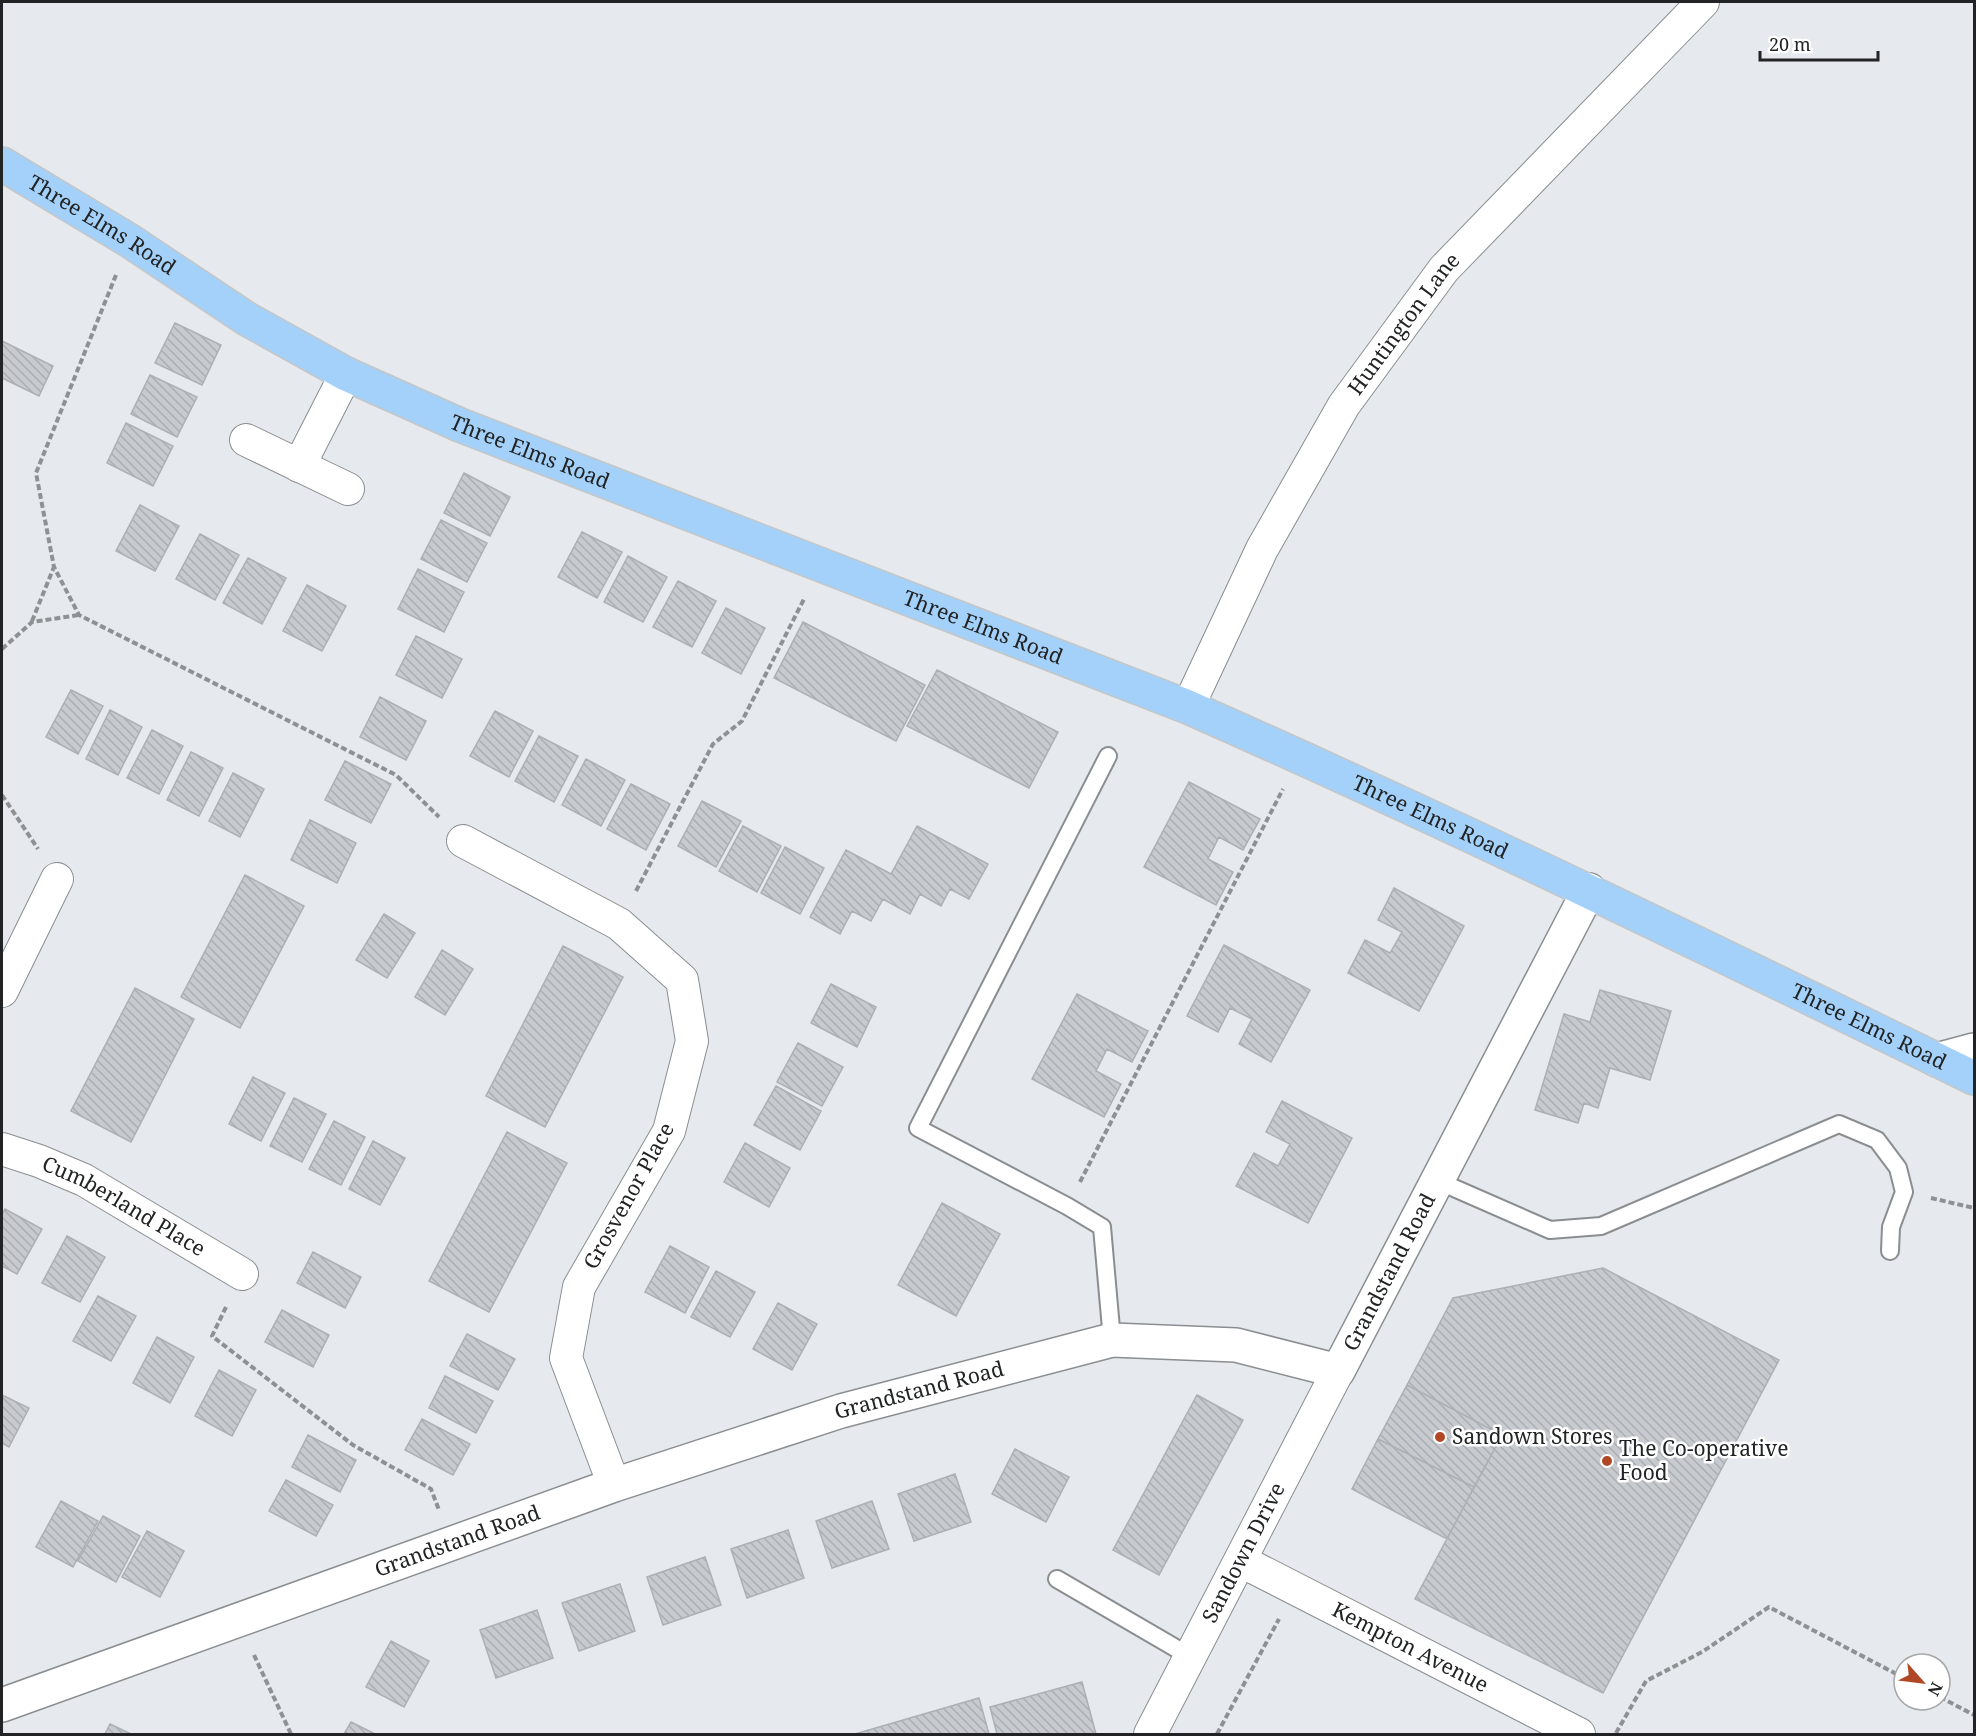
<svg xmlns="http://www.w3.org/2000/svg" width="1976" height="1736" viewBox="0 0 1976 1736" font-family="'Noto Serif',serif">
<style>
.building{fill:url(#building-back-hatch);stroke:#acb0b3;stroke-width:1.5}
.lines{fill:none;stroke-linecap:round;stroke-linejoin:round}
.lane-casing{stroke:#8a8e91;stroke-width:20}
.street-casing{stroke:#8a8e91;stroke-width:34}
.secondary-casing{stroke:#8a8e91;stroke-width:36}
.primary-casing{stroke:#c5c6c6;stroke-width:36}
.path{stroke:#8e9194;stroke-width:4;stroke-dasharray:6 3;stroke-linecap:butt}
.lane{stroke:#fff;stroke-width:16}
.street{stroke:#fff;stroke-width:32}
.secondary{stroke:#fff;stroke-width:33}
.primary{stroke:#a4d1fa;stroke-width:33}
.poi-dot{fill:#b04826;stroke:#fff;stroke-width:2}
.labels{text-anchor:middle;stroke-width:5;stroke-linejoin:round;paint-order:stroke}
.street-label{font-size:21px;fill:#212324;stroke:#fff}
.poi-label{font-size:21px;fill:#212324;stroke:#fff;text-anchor:start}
</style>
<defs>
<pattern id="building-back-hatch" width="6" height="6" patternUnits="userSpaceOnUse" patternTransform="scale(1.5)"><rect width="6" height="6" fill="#c7cbcf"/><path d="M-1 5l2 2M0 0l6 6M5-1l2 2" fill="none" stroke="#abaeb2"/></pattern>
</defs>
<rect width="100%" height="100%" fill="#e6eaee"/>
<path class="building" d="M175,323l46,22 -19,40 -47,-22z
M2,341l51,25 -14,30 -37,-18z
M150,375l47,22 -20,40 -46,-23z
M126,423l47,23 -20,40 -46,-23z
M464,473l46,24 -20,39 -46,-23z
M140,505l39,21 -24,45 -39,-20z
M441,520l46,23 -20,39 -46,-23z
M582,532l40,20 -25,46 -39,-21z
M200,534l39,21 -24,45 -39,-21z
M628,556l39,21 -24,45 -39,-20z
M248,558l38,20 -24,46 -39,-21z
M418,569l46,23 -20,40 -46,-23z
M678,581l38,20 -24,46 -39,-20z
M307,585l39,21 -24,45 -39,-20z
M726,608l39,20 -24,46 -39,-21z
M803,622l122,63 -29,56 -122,-63z
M416,636l46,23 -20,39 -46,-23z
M937,670l121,62 -29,56 -122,-62z
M71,690l32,16 -25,48 -32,-17z
M380,697l46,24 -20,39 -46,-23z
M110,710l32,17 -24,48 -32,-16z
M495,711l38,20 -24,46 -39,-21z
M152,730l31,16 -24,48 -32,-16z
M539,736l39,20 -24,46 -39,-21z
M191,752l32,16 -24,48 -32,-16z
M586,759l39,21 -24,46 -39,-21z
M345,761l46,23 -20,39 -46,-23z
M233,773l31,16 -24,48 -31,-16z
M1189,782l71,37 -17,31 -24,-13 -11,22 25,13 -17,33 -72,-38z
M631,784l39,20 -24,46 -39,-21z
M702,801l39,20 -25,46 -38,-21z
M310,820l46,23 -19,40 -46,-23z
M743,826l38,20 -24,46 -38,-21z
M917,826l71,38 -19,35 -19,-10 -9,17 -21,-12 -10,20 -27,-15 -12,22 -19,-10 -12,23 -30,-17 36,-67 45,24z
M785,847l39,21 -24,46 -39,-21z
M245,875l59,31 -64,122 -59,-31z
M1394,888l70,38 -45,85 -71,-38 17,-33 25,13 12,-21 -24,-12z
M384,914l31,19 -28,45 -31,-18z
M1224,945l86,45 -39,72 -32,-18 13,-25 -22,-11 -12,24 -31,-16z
M563,946l60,31 -78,150 -59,-31z
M442,950l31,19 -28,46 -30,-18z
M831,984l45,23 -19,40 -46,-24z
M135,988l59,31 -63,123 -60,-31z
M1600,990l71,21 -21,69 -40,-12 -12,40 -14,-5 -6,20 -43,-13 29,-96 26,8z
M1077,994l71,37 -16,31 -25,-13 -11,22 25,13 -17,33 -72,-38z
M798,1043l45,24 -21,39 -45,-24z
M253,1077l32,16 -24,48 -32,-17z
M776,1086l45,25 -21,39 -46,-25z
M294,1098l32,16 -24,48 -32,-16z
M1282,1101l70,37 -44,85 -72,-37 18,-33 24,13 12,-22 -24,-12z
M334,1121l31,16 -24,48 -32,-16z
M507,1132l60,31 -78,149 -60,-31z
M373,1141l32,17 -25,47 -31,-16z
M745,1143l45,25 -21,39 -45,-25z
M942,1203l58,31 -44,82 -58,-31z
M5,1209l37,20 -25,45 -15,-8v-52z
M67,1236l38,21 -25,45 -38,-19z
M670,1246l39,21 -24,46 -40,-21z
M313,1252l48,25 -16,31 -48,-25z
M1603,1268l176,92 -176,333 -188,-94 87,-164 -95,-50 46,-87z
M716,1271l39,21 -25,45 -39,-20z
M98,1296l38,20 -25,45 -38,-20z
M778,1303l39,21 -25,46 -39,-21z
M282,1310l47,25 -16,32 -48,-25z
M467,1334l48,25 -17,31 -48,-24z
M157,1337l37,20 -24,46 -37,-20z
M219,1370l37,20 -24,46 -37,-20z
M445,1376l48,25 -17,32 -47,-25z
M1407,1385l95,50 -28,52 -96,-48z
M2,1395l27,13 -20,39 -7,-4z
M1197,1395l46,25 -84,155 -46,-25z
M422,1419l48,25 -17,31 -48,-25z
M308,1435l48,25 -16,32 -48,-25z
M1378,1439l96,48 -27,52 -95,-50z
M1015,1449l54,28 -23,45 -54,-28z
M955,1474l16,48 -57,19 -16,-47z
M286,1480l47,25 -17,31 -47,-25z
M61,1501l37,20 -25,46 -37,-20z
M872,1501l17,48 -57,19 -16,-47z
M103,1516l37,20 -24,46 -38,-21z
M788,1530l16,48 -57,20 -16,-49z
M147,1531l37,20 -24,46 -38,-20z
M705,1557l16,48 -58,20 -16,-48z
M620,1584l15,47 -56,20 -17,-48z
M537,1610l16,48 -57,20 -16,-48z
M391,1641l38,20 -25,46 -38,-20z
M1082,1682l14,52h-99l-7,-27z
M979,1698l10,36h-134z
M351,1722l24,12h-31z
M110,1724l21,10h-26z"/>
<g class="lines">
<defs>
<path id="lane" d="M1108,756l-190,372 149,78 35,21 10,113
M1438,1181l112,49 51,-4 238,-102 38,16 21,28 6,24 -13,35 -1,24
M1057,1579l134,78"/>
<g id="street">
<path d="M246,440l102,49"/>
<path d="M299,466l47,-92"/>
<path id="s1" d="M1188,707l74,-158 82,-144 100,-136 259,-267"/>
<path d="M463,841l156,83 63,56 10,61 -23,90 -90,156 -13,71 48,127"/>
<path d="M2,991l55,-112"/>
<path id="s2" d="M2,1149l37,12 45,19 158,94"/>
<path id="s3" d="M1241,1561l338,173"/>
<path id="s4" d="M1150,1734l188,-363"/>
</g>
<g id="secondary">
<path d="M1937,1060l37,-10"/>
<path id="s5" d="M2,1705l612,-220 227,-74 271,-71 124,5 102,26 251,-481"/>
</g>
<g id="primary">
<path id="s6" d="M2,164l128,77 117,78 99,55 114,51 728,282c265,117 526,244 786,371"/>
</g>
</defs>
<use href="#lane" class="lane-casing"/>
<use href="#street" class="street-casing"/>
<use href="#secondary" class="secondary-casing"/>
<use href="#primary" class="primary-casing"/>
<path class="path" d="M116,275l-80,198 18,94 25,48 317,160 43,42
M32,621l22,-54
M2,649l30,-27 47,-7
M2,795l36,54
M636,891l77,-147 29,-23 62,-122
M1080,1182l203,-393
M1931,1198l43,10
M226,1307l-14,29 141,109 78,44 8,21
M254,1655l37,79
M1940,1697l34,18
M1616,1733l30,-52 56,-29 67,-45 135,71
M1217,1734l62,-115"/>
<use href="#lane" class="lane"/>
<use href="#street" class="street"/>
<use href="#secondary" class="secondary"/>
<use href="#primary" class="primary"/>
</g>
<g class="poi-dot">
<circle cx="1440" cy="1437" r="6"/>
<circle cx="1607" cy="1461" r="6"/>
</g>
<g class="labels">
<g class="street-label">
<text dy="7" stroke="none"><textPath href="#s6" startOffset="117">Three Elms Road</textPath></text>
<text dy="7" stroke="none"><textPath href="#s1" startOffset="441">Huntington Lane</textPath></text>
<text dy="7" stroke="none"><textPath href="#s6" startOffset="603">Three Elms Road</textPath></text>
<text dy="7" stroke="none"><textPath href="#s6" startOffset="1089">Three Elms Road</textPath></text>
<text dy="7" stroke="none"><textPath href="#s6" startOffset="1575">Three Elms Road</textPath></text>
<text dy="7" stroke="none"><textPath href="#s6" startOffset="2061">Three Elms Road</textPath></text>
<text transform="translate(629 1196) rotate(-61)" y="7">Grosvenor Place</text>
<text dy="7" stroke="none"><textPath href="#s2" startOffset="135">Cumberland Place</textPath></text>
<text dy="7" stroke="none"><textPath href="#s5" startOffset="1510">Grandstand Road</textPath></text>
<text dy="7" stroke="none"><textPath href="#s5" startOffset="970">Grandstand Road</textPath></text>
<text dy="7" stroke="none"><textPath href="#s5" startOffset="484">Grandstand Road</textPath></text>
<text dy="7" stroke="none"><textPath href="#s4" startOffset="204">Sandown Drive</textPath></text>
<text dy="7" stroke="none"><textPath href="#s3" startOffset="190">Kempton Avenue</textPath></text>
</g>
<g class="poi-label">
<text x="1452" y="1444">Sandown Stores</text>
<text x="1619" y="1456">The Co-operative<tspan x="1619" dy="24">Food</tspan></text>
</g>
</g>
<rect width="1976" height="1736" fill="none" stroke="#212324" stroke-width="6"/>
<g transform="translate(1922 1682) rotate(118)"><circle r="28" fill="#ffffff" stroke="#a6a7a7" stroke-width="1.5"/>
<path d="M0-4.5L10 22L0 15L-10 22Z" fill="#b04826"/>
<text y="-9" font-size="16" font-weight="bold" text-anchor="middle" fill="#212324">N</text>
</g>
<path d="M1760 51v9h118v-9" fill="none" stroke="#212324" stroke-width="3"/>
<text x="1769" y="51" font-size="18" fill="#212324" stroke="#ffffff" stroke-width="4.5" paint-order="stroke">20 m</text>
</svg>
